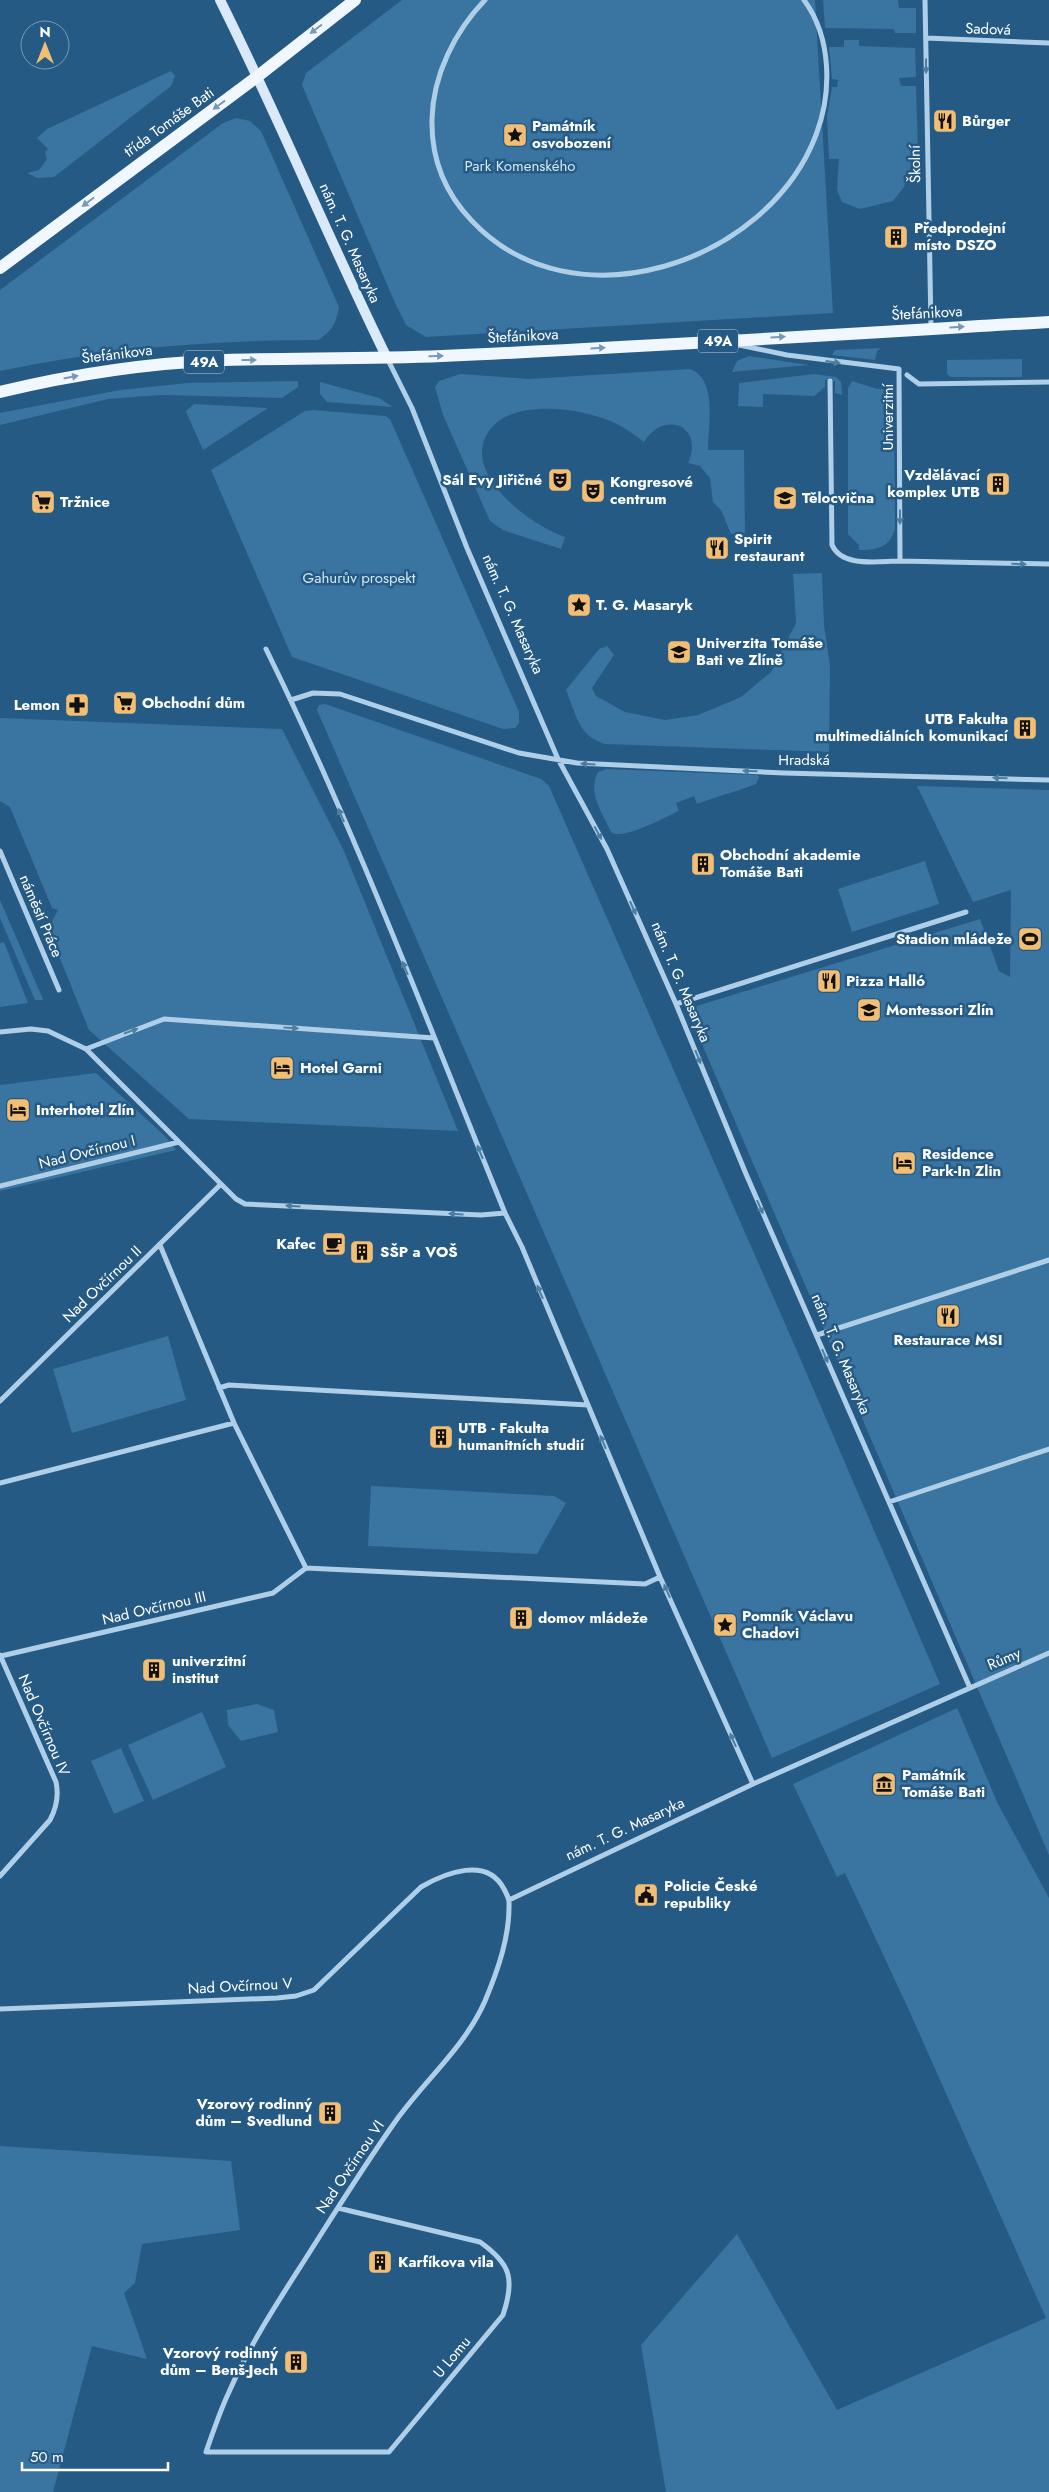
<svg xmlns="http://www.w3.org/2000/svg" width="1049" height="2492" viewBox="0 0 1049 2492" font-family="Jost,sans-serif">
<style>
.green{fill:#3a74a0}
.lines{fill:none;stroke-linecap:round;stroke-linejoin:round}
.street{stroke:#afcfe8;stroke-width:5}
.secondary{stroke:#d9e9f7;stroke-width:10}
.primary{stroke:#f1f7fe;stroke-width:12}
.oneway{fill:#7799b5}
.oneway2{fill:#4e7da2}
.labels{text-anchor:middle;stroke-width:5;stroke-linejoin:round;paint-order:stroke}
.shield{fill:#255a84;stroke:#beceda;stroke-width:1}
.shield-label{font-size:14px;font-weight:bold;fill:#fff}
.street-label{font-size:15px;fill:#fff;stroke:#255a84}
.poi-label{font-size:15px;font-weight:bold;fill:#fff;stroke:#255a84;text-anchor:start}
.park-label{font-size:15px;fill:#d2e7f6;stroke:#255a84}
</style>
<rect width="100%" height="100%" fill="#255a84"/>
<path class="green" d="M402,0h413l18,313 -407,24 -20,-12 -11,-22 -93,-218 4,-12z
M823,0h75l1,8h17v25h-21l-1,-4 -69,-1z
M844,40h15v6l56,2 1,29 -17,1 2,8h15l2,70h-4l-10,31 -11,14 -33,8 -18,-7 -5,-12 2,-31h-10l-2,-42 5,-30h5l1,-7 -6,-1 -3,-32h15z
M171,71l4,5 -4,10 -117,91 -17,1 -10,-5 12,-3 8,-11 -2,-7 3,-3 -11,-11 10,-9z
M236,118l14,3 11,10 78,176c-3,17 -7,24 -21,33 -107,0 -213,9 -318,31v-81l223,-167z
M881,348l-4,3 -2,9 -43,-5 3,-5z
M749,356l60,9 -77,7 5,-11z
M1022,359v18h-71l-4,-3v-14z
M690,369c28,10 18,57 18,81h36l1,83 -14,1 -10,-24 -8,-8 -3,-24 -10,-12 -12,-3c17,-37 -24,-54 -44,-21 -12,-9 -24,-18 -39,-23 -32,-12 -100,-21 -119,17 -21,41 46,90 79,101l-4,12 -58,-19 -13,-9 -47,-106 -8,-28 4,-6 21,-7 69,5z
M814,374l22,3 5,5 1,13 -7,-2v-12l-10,-1v7l-11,9 -51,-2v13l-25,-1 1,-23z
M298,381v6l-16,11 -122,-3 -52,4 -108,26v-12l120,-23 67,-7z
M852,381l25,8h14l3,25 1,114c-5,20 -18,22 -36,22v-5l-11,-11v-146z
M320,382l59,16 14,9 -66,-5 -7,-8z
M194,404l74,4 -65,42 -16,-36 -1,-3z
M313,410l72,6 5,3 129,293v11l-4,5 -12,1 -211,-72 -81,-187 94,-59z
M822,573l2,52 6,41 -1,86 -224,-8c-27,-8 -29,-30 -39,-54l33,-41 8,-3 7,9 -22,33 4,8 29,16 40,8 33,-5 43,-18 30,-25 25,-49 -3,-49z
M325,704l216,75 8,7 248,565 143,333 -168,74 -455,-1048 2,-5z
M0,718l282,11 62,122 114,280 -269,-12 -100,-89 -41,-101 10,-19 -6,-2 -42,-101 -10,-6z
M607,769l150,6 2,2 -3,7c-20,8 -39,12 -59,20l-3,-8 -18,7 3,8c-14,6 -56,30 -68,21 -9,-20 -24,-39 -13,-60z
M917,786l132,4v1065l-362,-846 293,-90 19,52 11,6 1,-87 -38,12z
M925,861l14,43 -87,28 -14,-43z
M0,900l42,97 1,3h-8l-35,-82z
M4,942l24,61 -28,4v-64z
M96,1073l69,63 11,14 -176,41v-106z
M168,1336l18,64 -114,33 -19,-64z
M371,1486l183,10 12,7 -29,51 -169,-8z
M257,1704l17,6 4,22 -37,9 -13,-16 -1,-15z
M957,1708l41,96 51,94v594h-383l-25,-147 96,-111 100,176 209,-92 -138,-310 -63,-135 -8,4 -44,-93z
M202,1712l24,55 -73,33 -25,-55z
M121,1748l23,53 -30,13 -23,-53z
M0,2146l231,15 9,69 -98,14 -7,39 -11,10 23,66 -55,-13 -39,146h-53z"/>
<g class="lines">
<path class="street" d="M485,0c-30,31 -52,75 -53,119 -1,39 13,74 40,102 101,107 295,43 344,-86 16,-42 16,-97 -12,-135
M925,0l6,328
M926,38l123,5
M739,345l48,10 112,14 1,192 149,3
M387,358l25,50 55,140 91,211 49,90 69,155 70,170 224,514
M907,375l12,9 130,-2
M830,381l2,164c10,23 47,16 68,16
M266,649c90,183 162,375 239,564l17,34 138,330 93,207
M291,700l22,-7 27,1 179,59 58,10 207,10 265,7
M0,851l59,139
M676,1004l290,-92
M0,1032l31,-3 17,2 38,18 150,150 9,5 236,11 24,-2
M86,1049l78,-30 270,19
M0,1186l179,-44
M160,1245l74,178 72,145 339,16 15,-7
M817,1335l232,-75
M219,1388l10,-3 359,20
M0,1401l221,-217
M0,1483l234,-60
M889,1502l160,-53
M1,1656l272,-63 33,-25
M0,1876l50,-56c7,-13 9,-24 6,-38l-56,-127
M509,1900l244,-116 296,-131
M0,2009l277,-11 19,-2 18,-6 107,-103c24,-14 66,-31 83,2 2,4 5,9 5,13 1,34 -11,68 -24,99 -20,46 -61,80 -90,121 -32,45 -61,92 -91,139 -27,42 -55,85 -75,131 -9,19 -16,40 -23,60h183l114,-137c12,-36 8,-51 -23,-73l-142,-34"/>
<path class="secondary" d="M220,0c59,118 109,240 167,358"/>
<path class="primary" d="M0,268l258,-192 97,-76
M0,392c74,-18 149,-29 225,-32 72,-2 144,-1 217,-4 202,-9 405,-22 607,-34"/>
</g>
<defs><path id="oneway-solid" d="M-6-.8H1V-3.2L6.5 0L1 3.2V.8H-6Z" transform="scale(1.25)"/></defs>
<g class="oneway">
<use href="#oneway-solid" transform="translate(316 29) rotate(143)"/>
<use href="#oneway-solid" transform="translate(219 105) rotate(144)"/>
<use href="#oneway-solid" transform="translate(88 202) rotate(143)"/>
<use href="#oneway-solid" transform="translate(957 327) rotate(-3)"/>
<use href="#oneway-solid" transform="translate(778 337) rotate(-3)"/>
<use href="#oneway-solid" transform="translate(598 348) rotate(-3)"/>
<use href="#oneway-solid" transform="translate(436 356) rotate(-2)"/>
<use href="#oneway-solid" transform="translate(249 360)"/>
<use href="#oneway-solid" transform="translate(71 377) rotate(-11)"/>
</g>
<g class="oneway2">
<use href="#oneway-solid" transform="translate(926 66) rotate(90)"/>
<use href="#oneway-solid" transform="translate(833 362) rotate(8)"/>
<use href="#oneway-solid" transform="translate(900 517) rotate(90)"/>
<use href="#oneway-solid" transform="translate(1019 564) rotate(1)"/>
<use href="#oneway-solid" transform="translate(588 764) rotate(-176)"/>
<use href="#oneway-solid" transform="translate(750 771) rotate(-178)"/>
<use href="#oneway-solid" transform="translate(1000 778) rotate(-178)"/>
<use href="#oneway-solid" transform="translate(341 815) rotate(-114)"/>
<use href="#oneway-solid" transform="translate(598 833) rotate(62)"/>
<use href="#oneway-solid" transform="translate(633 908) rotate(66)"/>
<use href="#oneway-solid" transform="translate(405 968) rotate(-112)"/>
<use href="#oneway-solid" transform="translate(291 1028) rotate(4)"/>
<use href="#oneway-solid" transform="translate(131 1031) rotate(-20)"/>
<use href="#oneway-solid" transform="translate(698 1057) rotate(68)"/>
<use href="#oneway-solid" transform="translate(480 1152) rotate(-112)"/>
<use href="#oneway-solid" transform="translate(293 1206) rotate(-177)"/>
<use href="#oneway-solid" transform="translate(760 1207) rotate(66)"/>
<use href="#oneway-solid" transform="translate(456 1214) rotate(-177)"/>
<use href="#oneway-solid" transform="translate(540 1292) rotate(-113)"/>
<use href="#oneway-solid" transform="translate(825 1356) rotate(67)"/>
<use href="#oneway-solid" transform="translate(603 1442) rotate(-113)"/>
<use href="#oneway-solid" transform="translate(667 1591) rotate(-114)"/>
<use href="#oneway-solid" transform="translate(733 1740) rotate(-114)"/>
</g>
<defs>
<symbol id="restaurant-square" viewBox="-11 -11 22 22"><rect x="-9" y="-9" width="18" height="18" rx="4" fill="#f1be73" stroke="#255a84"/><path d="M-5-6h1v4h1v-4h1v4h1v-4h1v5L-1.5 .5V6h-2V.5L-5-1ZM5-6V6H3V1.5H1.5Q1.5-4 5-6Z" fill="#111"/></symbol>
<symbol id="sight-square" viewBox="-11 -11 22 22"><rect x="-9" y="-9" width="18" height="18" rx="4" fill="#f1be73" stroke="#255a84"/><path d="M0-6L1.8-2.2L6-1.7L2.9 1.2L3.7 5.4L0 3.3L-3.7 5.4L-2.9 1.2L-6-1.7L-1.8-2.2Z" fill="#111"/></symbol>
<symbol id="building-square" viewBox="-11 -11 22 22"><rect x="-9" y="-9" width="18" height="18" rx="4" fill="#f1be73" stroke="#255a84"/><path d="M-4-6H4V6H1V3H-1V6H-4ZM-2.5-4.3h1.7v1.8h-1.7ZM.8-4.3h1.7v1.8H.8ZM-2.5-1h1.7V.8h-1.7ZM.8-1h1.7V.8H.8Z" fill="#111"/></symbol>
<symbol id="theatre-square" viewBox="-11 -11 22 22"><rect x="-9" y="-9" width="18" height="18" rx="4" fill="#f1be73" stroke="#255a84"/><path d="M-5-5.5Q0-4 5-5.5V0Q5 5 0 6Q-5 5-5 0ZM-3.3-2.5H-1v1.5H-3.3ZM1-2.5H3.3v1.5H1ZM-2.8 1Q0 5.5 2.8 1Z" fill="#111"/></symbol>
<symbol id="school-square" viewBox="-11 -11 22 22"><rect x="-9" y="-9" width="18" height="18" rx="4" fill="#f1be73" stroke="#255a84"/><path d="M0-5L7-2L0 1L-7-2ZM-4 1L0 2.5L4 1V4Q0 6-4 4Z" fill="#111"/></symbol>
<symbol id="supermarket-square" viewBox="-11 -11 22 22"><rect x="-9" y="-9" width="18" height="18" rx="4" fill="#f1be73" stroke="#255a84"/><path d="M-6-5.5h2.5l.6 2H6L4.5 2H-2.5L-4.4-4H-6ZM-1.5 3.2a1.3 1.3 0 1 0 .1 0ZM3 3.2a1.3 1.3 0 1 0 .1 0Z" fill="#111"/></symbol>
<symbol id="university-square" viewBox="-11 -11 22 22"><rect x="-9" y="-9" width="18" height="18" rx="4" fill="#f1be73" stroke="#255a84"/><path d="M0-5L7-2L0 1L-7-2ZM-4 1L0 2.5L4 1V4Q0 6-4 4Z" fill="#111"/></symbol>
<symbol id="pharmacy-square" viewBox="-11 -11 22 22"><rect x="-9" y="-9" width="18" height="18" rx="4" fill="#f1be73" stroke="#255a84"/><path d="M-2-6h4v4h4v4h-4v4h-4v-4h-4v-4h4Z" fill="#111"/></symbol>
<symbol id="stadium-square" viewBox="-11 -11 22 22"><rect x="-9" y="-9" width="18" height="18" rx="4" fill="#f1be73" stroke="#255a84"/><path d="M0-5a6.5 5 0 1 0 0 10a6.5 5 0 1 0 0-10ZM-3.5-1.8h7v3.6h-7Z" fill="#111"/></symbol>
<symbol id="hotel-square" viewBox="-11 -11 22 22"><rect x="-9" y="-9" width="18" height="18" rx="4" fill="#f1be73" stroke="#255a84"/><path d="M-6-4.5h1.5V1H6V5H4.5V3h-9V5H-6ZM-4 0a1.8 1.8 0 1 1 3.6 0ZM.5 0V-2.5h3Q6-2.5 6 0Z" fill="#111"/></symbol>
<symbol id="cafe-square" viewBox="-11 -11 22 22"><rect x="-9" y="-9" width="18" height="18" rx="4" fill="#f1be73" stroke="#255a84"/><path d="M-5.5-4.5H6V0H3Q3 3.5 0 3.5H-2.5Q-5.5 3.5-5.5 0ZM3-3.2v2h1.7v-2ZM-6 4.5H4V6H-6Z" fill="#111"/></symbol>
<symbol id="museum-square" viewBox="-11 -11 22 22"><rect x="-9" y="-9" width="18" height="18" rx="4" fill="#f1be73" stroke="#255a84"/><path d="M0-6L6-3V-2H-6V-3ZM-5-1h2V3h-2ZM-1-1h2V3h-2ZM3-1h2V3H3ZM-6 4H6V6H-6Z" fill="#111"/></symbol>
<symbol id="civic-square" viewBox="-11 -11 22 22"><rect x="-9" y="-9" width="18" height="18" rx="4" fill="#f1be73" stroke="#255a84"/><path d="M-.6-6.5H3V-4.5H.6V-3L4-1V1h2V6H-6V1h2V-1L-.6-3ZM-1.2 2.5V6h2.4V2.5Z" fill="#111"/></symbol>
</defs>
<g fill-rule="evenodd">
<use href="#restaurant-square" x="931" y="107" width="28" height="28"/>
<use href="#sight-square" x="501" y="121" width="28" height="28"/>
<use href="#building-square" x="882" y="223" width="28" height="28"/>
<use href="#theatre-square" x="546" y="466" width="28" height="28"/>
<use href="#building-square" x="984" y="470" width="28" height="28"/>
<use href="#theatre-square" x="579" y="477" width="28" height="28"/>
<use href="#school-square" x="771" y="484" width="28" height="28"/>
<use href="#supermarket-square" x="29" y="488" width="28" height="28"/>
<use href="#restaurant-square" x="703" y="534" width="28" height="28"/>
<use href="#sight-square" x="565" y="591" width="28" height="28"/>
<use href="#university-square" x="665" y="638" width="28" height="28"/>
<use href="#supermarket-square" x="111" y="689" width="28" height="28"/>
<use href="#pharmacy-square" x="63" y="691" width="28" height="28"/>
<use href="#building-square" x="1011" y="714" width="28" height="28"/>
<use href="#building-square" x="689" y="850" width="28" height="28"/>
<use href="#stadium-square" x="1016" y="925" width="28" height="28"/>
<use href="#restaurant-square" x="815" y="967" width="28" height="28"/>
<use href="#school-square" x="855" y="996" width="28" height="28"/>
<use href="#hotel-square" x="268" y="1054" width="28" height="28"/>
<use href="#hotel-square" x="4" y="1096" width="28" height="28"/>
<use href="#hotel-square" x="890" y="1149" width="28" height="28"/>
<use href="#cafe-square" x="320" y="1230" width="28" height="28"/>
<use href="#building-square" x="348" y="1238" width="28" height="28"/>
<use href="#restaurant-square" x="934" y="1302" width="28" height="28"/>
<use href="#building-square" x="427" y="1423" width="28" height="28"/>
<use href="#building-square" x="507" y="1604" width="28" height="28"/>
<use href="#sight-square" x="711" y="1611" width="28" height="28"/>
<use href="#building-square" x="140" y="1656" width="28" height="28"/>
<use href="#museum-square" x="870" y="1770" width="28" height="28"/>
<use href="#civic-square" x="632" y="1881" width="28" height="28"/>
<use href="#building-square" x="316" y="2099" width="28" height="28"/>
<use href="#building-square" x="366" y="2248" width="28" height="28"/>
<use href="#building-square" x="282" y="2348" width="28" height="28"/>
</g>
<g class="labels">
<g class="shield">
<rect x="698" y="329.5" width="40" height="23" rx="4"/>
<rect x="184" y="350.5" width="40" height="23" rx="4"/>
</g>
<g class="shield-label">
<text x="718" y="346">49A</text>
<text x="204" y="367">49A</text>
</g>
<g class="street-label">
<text transform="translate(988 29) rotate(2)" y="5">Sadová</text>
<text transform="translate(169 122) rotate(-36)" y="5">třída Tomáše Bati</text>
<text transform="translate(915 164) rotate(-91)" y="5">Školní</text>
<text transform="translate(350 243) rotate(66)" y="5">nám. T. G. Masaryka</text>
<text transform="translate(927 313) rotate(-3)" y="5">Štefánikova</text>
<text transform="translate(523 336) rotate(-3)" y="5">Štefánikova</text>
<text transform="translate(117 354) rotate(-7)" y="5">Štefánikova</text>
<text transform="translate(888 417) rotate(-90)" y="5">Univerzitní</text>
<text transform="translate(513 614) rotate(66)" y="5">nám. T. G. Masaryka</text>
<text x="804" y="765">Hradská</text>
<text transform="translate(41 916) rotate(67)" y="5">náměstí Práce</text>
<text transform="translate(681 982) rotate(67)" y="5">nám. T. G. Masaryka</text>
<text transform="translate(87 1152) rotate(-14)" y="5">Nad Ovčírnou I</text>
<text transform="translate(102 1284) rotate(-44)" y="5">Nad Ovčírnou II</text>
<text transform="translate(841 1354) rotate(67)" y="5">nám. T. G. Masaryka</text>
<text transform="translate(154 1608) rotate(-13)" y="5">Nad Ovčírnou III</text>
<text transform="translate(1004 1659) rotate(-23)" y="5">Růmy</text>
<text transform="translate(44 1725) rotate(67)" y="5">Nad Ovčírnou IV</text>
<text transform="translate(625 1829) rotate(-25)" y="5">nám. T. G. Masaryka</text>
<text transform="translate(240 1986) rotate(-3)" y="5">Nad Ovčírnou V</text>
<text transform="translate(350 2167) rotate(-56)" y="5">Nad Ovčírnou VI</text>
<text transform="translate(452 2357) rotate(-50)" y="5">U Lomu</text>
</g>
<g class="poi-label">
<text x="962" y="126">Bůrger</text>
<text x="532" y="131">Památník<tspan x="532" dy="17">osvobození</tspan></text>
<text x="914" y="233">Předprodejní<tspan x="914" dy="17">místo DSZO</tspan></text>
<text x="980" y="480" text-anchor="end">Vzdělávací<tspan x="980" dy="17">komplex UTB</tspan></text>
<text x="542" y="485" text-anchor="end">Sál Evy Jiřičné</text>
<text x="610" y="487">Kongresové<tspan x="610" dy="17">centrum</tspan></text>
<text x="802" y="503">Tělocvična</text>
<text x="60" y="507">Tržnice</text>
<text x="734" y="544">Spirit<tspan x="734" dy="17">restaurant</tspan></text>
<text x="596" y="610">T. G. Masaryk</text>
<text x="696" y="648">Univerzita Tomáše<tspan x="696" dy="17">Bati ve Zlíně</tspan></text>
<text x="142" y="708">Obchodní dům</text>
<text x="60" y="710" text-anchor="end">Lemon</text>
<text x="1008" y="724" text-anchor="end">UTB Fakulta<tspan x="1008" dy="17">multimediálních komunikací</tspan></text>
<text x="720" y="860">Obchodní akademie<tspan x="720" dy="17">Tomáše Bati</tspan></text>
<text x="1012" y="944" text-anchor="end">Stadion mládeže</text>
<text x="846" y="986">Pizza Halló</text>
<text x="886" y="1015">Montessori Zlín</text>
<text x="300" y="1073">Hotel Garni</text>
<text x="36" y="1115">Interhotel Zlín</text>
<text x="922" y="1159">Residence<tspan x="922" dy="17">Park-In Zlin</tspan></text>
<text x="316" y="1249" text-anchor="end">Kafec</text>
<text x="380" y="1257">SŠP a VOŠ</text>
<text x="948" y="1345" text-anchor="middle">Restaurace MSI</text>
<text x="458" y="1433">UTB - Fakulta<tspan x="458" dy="17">humanitních studií</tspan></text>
<text x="742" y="1621">Pomník Václavu<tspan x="742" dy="17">Chadovi</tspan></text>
<text x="538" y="1623">domov mládeže</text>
<text x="172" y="1666">univerzitní<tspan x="172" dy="17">institut</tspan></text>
<text x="902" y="1780">Památník<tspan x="902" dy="17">Tomáše Bati</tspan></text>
<text x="664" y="1891">Policie České<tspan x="664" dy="17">republiky</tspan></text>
<text x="312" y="2109" text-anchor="end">Vzorový rodinný<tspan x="312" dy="17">dům – Svedlund</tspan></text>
<text x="398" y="2267">Karfíkova vila</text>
<text x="278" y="2358" text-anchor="end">Vzorový rodinný<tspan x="278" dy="17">dům – Benš-Jech</tspan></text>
</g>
<g class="park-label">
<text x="520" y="171">Park Komenského</text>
<text x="359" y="583">Gahurův prospekt</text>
</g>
</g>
<g transform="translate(45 45)"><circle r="24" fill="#255a84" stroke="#7c9cb5"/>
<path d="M0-4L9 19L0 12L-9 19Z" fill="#f1be73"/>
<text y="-8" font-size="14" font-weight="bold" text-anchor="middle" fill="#ffffff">N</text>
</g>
<path d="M22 2462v8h146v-8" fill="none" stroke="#ffffff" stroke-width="2.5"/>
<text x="30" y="2462" font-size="15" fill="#ffffff" stroke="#255a84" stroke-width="4" paint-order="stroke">50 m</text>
</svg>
